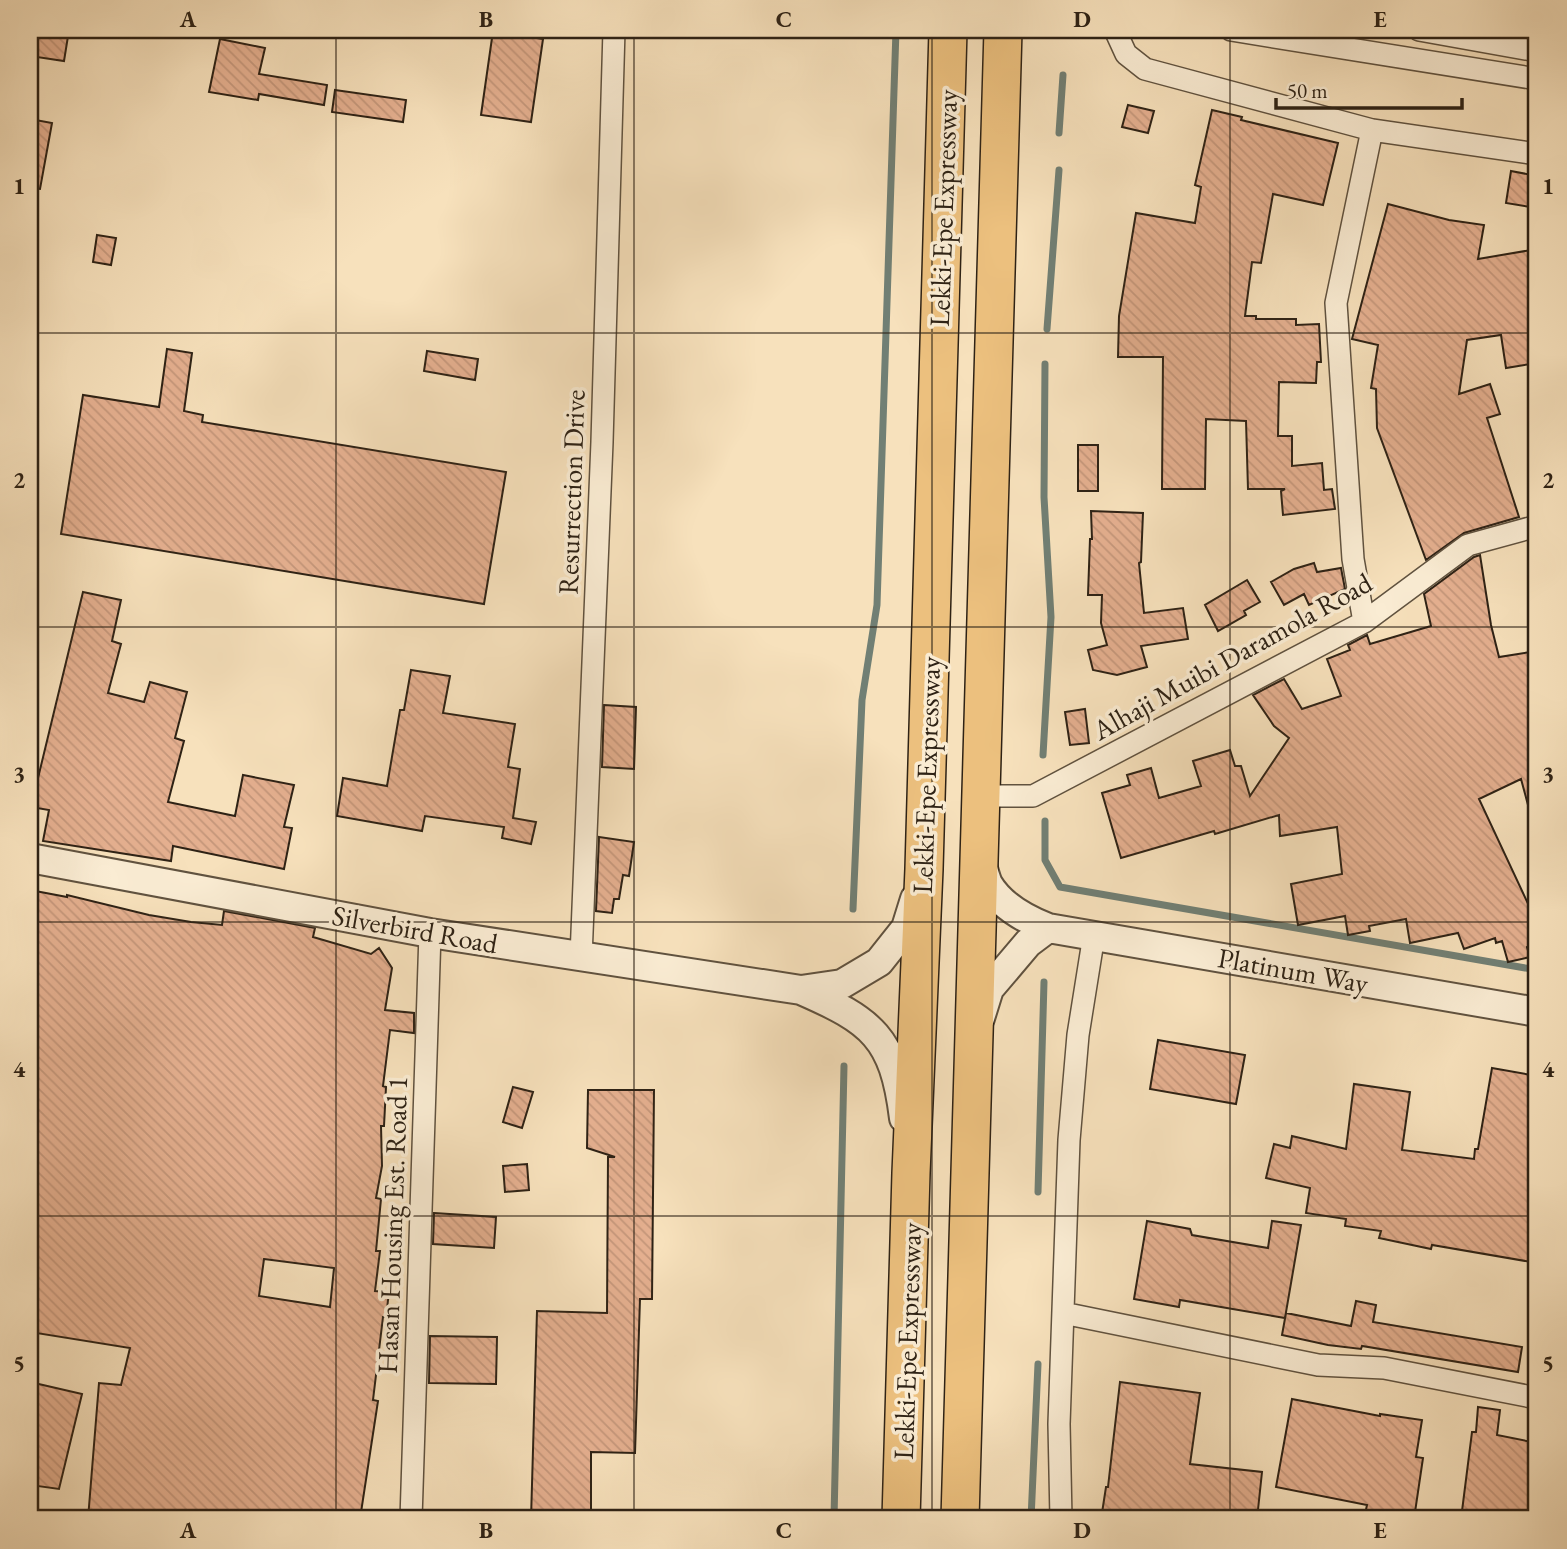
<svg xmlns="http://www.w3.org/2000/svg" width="1567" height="1549" viewBox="0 0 1567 1549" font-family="'EB Garamond',serif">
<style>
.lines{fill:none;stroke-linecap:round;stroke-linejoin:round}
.stream{stroke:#717f74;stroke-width:7}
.building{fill:url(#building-back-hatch);stroke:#2e2215;stroke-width:2;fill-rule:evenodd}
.minor-casing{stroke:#60523f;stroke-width:24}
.tertiary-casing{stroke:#60523f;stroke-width:32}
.trunk-casing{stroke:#2e2215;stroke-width:40}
.minor{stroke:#faecd3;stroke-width:21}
.tertiary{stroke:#faecd3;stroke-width:28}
.trunk{stroke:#ecc07e;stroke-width:37}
.grid{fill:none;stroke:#2e2215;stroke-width:2;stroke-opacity:0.55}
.labels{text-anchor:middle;stroke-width:7;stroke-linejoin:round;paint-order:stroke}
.street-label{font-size:28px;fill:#2e2215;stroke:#faecd3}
.neatline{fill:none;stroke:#2e2215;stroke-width:2.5}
.grid-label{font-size:23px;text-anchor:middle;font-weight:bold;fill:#2e2215}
</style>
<defs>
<pattern id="building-back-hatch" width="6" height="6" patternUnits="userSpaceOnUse" patternTransform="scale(1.75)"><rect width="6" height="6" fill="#e4af8f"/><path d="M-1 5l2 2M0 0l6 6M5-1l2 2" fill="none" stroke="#c4967a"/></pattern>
</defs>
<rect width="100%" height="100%" fill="#f7e1bc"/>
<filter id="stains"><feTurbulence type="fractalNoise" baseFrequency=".00286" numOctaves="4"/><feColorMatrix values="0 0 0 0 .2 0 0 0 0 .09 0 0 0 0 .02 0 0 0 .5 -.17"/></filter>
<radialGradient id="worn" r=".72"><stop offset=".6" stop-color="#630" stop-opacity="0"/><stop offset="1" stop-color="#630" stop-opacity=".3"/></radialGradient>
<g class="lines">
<path class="stream" d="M1059,133l4,-58
M1047,329l12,-159
M1043,755l8,-138 -7,-120 1,-133
M1045,821v39l15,27 477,83
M853,909l9,-209 15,-95 19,-575
M1038,1192l6,-210
M834,1519l10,-453
M1031,1519l7,-155"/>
</g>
<path class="building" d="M30,30h39l-5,31 -34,-5z
M493,31l50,8 -12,83 -50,-7z
M220,39l45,9 -6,26 68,11 -3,20 -65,-11 -1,6 -49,-8z
M335,90l71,10 -3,22 -71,-10z
M1128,105l26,6 -6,22 -26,-6z
M1212,110l30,7 -1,3 97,23 -15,62 -50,-11 -12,69 -9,-1 -7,54h11v3h40v6l23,-1 2,38h-4l-1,21 -37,-1 -1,54h14v30l30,-3 2,27 8,-1 3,20 -52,6 -2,-24 4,-2h-37l-2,-68 -40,-2 -1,70h-43l1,-132h-45l1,-41 17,-103 59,10 6,-36 -6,-2z
M30,119l22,4 -12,66 -10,-1z
M1511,171l26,5v32l-31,-5z
M1388,204l61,16 35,5 -6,34 59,-10v114l-31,5 -5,-33 -34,5 -8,54 31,-10 10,30 -13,4 32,99 -55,16 -38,27 -49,-132 -1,-39 -5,-1 7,-43 -26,-6z
M97,235l19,3 -5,27 -18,-3z
M167,349l25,4 -8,58 19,4 -1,7 304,50 -22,132 -423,-70 22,-139 76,12z
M427,351l51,8 -3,21 -51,-9z
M1078,445h20v46h-20z
M1091,511l52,2 -2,49 -2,1 5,50 39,-5 5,31 -47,7 6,21 -30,8 -24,-5 -5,-20 19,-5 -6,-22 1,-28h-14l2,-56h2z
M1480,555l11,70 8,32 38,-6v164l-6,1 -10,-37 -42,20 58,124v20l-10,4 3,10 -22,5 -6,-21 -6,2 -1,-5 -31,11 -6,-16 -48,10 -4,-24 -37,7 1,5 -22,4 -3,-19 -47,9 -7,-41 51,-10 -5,-47 -57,9 -1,-21 -64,19 -1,-3 -93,27 -19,-65 28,-8 -3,-10 24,-7 8,30 42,-12 -8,-25 37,-11 5,16h6l9,30 39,-58 -15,-12 -21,-31 31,-16 18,30 39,-13 -14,-37 23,-9 -2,-5 19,-10 3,9 61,-18 -7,-32 50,-37z
M1314,563l3,9 24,-4 4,21 -36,16 -5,-11 -20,11 -13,-23 23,-13z
M1247,580l13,22 -16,9 2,4 -28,16 -13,-26z
M83,592l38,8 -9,41 9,3 -13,49 36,9 6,-20 37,10 -12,46 9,3 -16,61 67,14 8,-41 51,10 -10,42 8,1 -8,41 -111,-23 -2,15 -128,-20 6,-31 -18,-3z
M411,670l39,6 -7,37 72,11 -7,43 12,2 -7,49 23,4 -5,22 -29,-6 2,-11 -79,-11 -3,15 -85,-15 6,-38 44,8 13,-76h4z
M604,705l32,2 -2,62 -32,-2z
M1085,709l4,34 -19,2 -5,-33z
M599,837l35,5 -5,34 -6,-1 -4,24h-5l-2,14 -16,-2z
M30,890l37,7v-2l82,20 42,7 31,3 2,-14 91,17 -2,9 58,17 8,-6 13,20 -7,42 29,3v20l-24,-3 -7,56 3,1 -2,39h-3l1,40 -6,32 5,1 -5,52h4l-5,40 14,1 -3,25h-3l-10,83 5,1 -18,118h-272l11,-136 22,2 9,-37 -100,-16zM264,1259l70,9 -4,39 -71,-11z
M1158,1040l87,15 -9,49 -86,-15z
M1492,1068l45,8v187l-105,-18 -1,4 -52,-11 2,-7 -36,-5 1,-7 -40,-6 4,-25 -44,-10 8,-34 16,4 2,-12 54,13 8,-65 56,8 -8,58 72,9 1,-10h3z
M513,1087l20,5 -11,36 -19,-6z
M588,1090h66l-2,209h-12l-5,154 -44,-1v67h-60l6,-208 70,2 1,-156h7l-28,-9z
M527,1164l2,26 -24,2 -2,-26z
M434,1213l62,4 -2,31 -61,-4z
M1147,1221l43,8 2,6 76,13 4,-27 29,4 -16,93 -105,-18 -1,7 -45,-8z
M1356,1301l20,4 -3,17 149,25 -4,25 -156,-26 -1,3 -33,-4 -46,-10 4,-22 65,13z
M430,1336l67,1 -1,47 -67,-1z
M30,1382l52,12 -23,95 -29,-4z
M1120,1382l80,11 -10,71 72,8 -5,47h-110l-45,-6 4,-26h2z
M1292,1399l88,17v-2l42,6 -6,37 7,1 -9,61h-50l3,-14 -91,-18z
M1478,1407l22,3 -3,25 40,8v76h-76l11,-87h4z"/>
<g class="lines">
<defs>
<path id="minor" d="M1115,30l11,24 19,15 227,61 165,24
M1231,30l306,49
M1419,30l118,21
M1364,622l-11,-63 -17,-256 36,-173
M983,796h50l331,-174 104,-77 69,-19
M581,957l21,-515 12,-412
M1063,1313l255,52 66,3 153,30
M411,1519l19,-586
M1061,1519l-2,-95 10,-284 9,-105 16,-100"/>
<path id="tertiary" d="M30,858l400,75 371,57c71,31 93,47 103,128
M981,861c2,7 4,16 7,23 13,22 37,35 60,44l489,84
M801,990l41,-6 37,-22 27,-34 9,-29
M980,1018l9,-29 39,-46 20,-15"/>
<path id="trunk" d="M901,1519l10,-346 13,-304 24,-839
M960,1519l43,-1489"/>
</defs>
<use href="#minor" class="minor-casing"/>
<use href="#tertiary" class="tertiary-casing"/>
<use href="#trunk" class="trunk-casing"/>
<use href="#minor" class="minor"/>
<use href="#tertiary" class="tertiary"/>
<use href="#trunk" class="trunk"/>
</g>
<path class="grid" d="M336,30v1489M634,30v1489M932,30v1489M1230,30v1489M30,333h1507M30,627h1507M30,922h1507M30,1216h1507"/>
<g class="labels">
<g class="street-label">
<text transform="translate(943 208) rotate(-88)" y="10">Lekki-Epe Expressway</text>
<text transform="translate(571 492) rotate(-88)" y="10">Resurrection Drive</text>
<text transform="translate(1232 656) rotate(-29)" y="10">Alhaji Muibi Daramola Road</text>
<text transform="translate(926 775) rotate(-88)" y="10">Lekki-Epe Expressway</text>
<text transform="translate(415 929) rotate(10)" y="10">Silverbird Road</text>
<text transform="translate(1293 970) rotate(10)" y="10">Platinum Way</text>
<text transform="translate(392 1225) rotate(-88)" y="10">Hasan Housing Est. Road 1</text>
<text transform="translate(907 1341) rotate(-88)" y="10">Lekki-Epe Expressway</text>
</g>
</g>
<rect width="1567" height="1549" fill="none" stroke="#f7e1bc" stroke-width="77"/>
<path d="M1276 98v10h186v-10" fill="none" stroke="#2e2215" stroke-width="3.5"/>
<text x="1287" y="98" font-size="21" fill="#2e2215" stroke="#faecd3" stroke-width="5" paint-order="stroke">50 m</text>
<rect x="38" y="38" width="1490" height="1472" class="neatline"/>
<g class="grid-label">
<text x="188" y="27">A</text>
<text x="486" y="27">B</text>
<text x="784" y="27">C</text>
<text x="1082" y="27">D</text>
<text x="1380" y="27">E</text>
<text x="19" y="194">1</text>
<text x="1548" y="194">1</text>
<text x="19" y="488">2</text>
<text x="1548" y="488">2</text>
<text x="19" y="782">3</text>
<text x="1548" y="782">3</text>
<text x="19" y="1077">4</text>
<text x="1548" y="1077">4</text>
<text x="19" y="1371">5</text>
<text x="1548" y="1371">5</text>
<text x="188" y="1538">A</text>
<text x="486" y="1538">B</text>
<text x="784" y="1538">C</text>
<text x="1082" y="1538">D</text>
<text x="1380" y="1538">E</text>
</g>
<rect width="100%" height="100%" filter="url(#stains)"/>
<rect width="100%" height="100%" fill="url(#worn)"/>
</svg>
